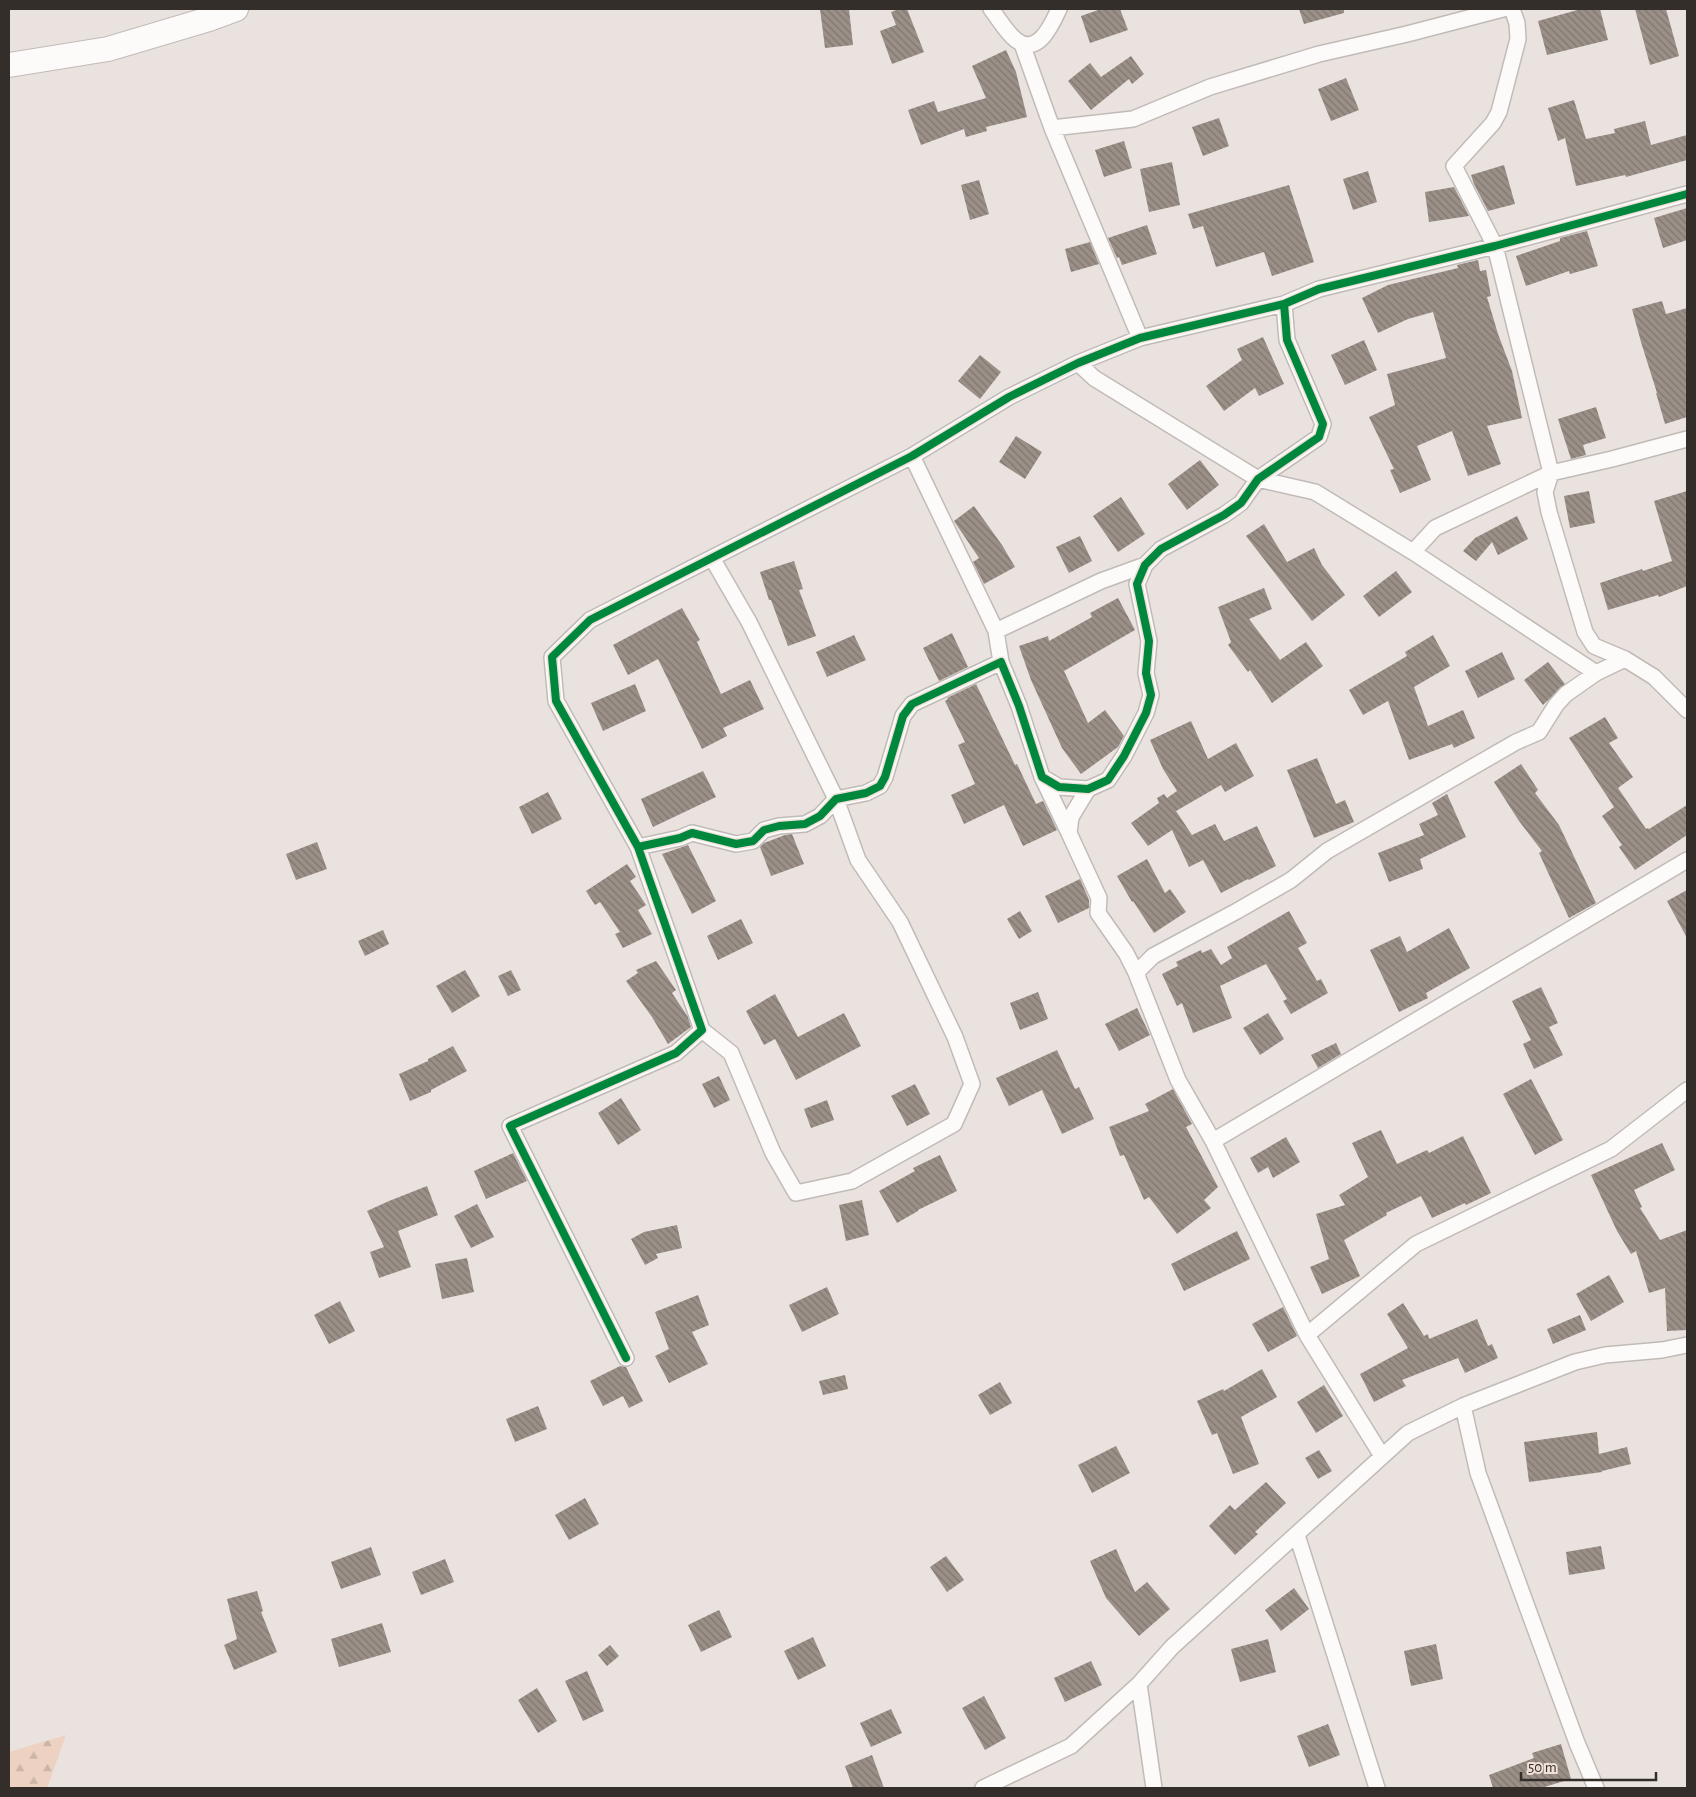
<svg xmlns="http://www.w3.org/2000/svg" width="1696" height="1797" viewBox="0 0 1696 1797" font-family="'Alegreya Sans',sans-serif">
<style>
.forest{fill:url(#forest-firs)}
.building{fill:url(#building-back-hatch)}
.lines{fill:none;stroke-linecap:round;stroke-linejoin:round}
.minor-casing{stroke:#c1bbb8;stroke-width:18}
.primary-casing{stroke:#c1bbb8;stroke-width:26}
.minor{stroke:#fcfbfa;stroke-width:15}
.primary{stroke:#fcfbfa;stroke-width:24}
.cycleway-casing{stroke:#f0e0d8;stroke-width:11}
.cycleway{stroke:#00873e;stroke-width:8}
</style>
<defs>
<pattern id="forest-firs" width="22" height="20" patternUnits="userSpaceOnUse" patternTransform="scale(1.25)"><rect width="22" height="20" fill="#edd2c2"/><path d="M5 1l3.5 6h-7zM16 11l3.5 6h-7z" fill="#ccb5a7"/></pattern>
<pattern id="building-back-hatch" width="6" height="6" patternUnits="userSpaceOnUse" patternTransform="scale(1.25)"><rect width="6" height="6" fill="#9b9088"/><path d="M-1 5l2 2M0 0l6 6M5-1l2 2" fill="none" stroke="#7f766f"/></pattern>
</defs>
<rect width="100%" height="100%" fill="#eae2de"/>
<path class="forest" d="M66,1735l-19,53h-38v-36z"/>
<path class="building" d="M820,9h29l4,36 -28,3z
M899,9h8l17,43 -32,12 -12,-33 16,-6 -5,-13z
M1101,9h19l8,21 -38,13 -9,-27z
M1299,9h45v4l-40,11z
M1581,9h19l8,31 -61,15 -9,-34z
M1635,9h31l13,47 -29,9z
M1006,50l10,22 11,45 -41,10 1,4 -21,6 -2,-8 -43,16 -13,-35 26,-9 4,11 48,-14 -14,-32z
M1131,56l13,18 -12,10 -3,-5 -38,31 -23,-29 22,-18 11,14z
M1346,78l13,32 -28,11 -13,-32z
M1574,100l12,39 29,-6 -1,-4 31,-8 6,24 36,-10v25l-61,17 -1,-2 -49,11 -11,-48 -7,3 -10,-33z
M1219,118l10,28 -26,10 -11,-29z
M1124,141l8,27 -28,9 -9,-27z
M1172,162l8,43 -31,7 -9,-43z
M1504,165l11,39 -27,7 -14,-27 -3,-9z
M1368,171l9,31 -24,8 -10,-31z
M979,180l10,34 -19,6 -9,-35z
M1289,185l25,77 -42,14 -8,-24 -48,15 -13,-41 -10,3 -5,-15z
M1454,187l15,29 -40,6 -4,-30z
M1687,208v32l-24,8 -9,-30z
M1147,225l10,29 -35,11 -3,-8 -2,1 -9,-20z
M1587,231l11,35 -28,8 -1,-3 -43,15 -10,-30 44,-15v-3z
M1090,242l9,22 -28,8 -6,-23z
M1478,260l2,11 6,-1 5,26 -4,1 11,37 14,37 10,47 -35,8 14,38 -33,12 -16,-45 -35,15 14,34 -31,13 -10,-23 4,-1 -25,-52 26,-12 -8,-31 59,-16 -13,-46 -25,7 -30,14 -16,-35 26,-13 70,-17 -1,-3z
M1662,301l4,13 21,-6v109l-22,7 -9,-31h1l-16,-51 -9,-33z
M1263,337l21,47 -25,12 -4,-8 -31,23 -18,-25 36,-26 -5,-11z
M1364,340l13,30 -32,15 -14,-30z
M980,355l21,17 -21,27 -22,-18z
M1596,407l10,31 -23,7 3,10 -15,4 -13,-40z
M1016,436l26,16 -17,27 -26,-17z
M1200,460l19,25 -32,25 -19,-26z
M1589,491l6,32 -25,5 -6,-32z
M1687,491v95l-28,11 -1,-2 -50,15 -8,-27 42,-14 1,2 29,-10 -18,-60z
M1121,497l24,37 -27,18 -25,-36z
M974,506l28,39 13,22 -31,17 -11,-22 6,-4 -25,-37z
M1517,516l11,23 -30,16 -6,-13 -16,19 -13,-10 12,-13z
M1264,524l23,38 27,-14 8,17 23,30 -33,26 -66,-85z
M1080,536l12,25 -23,12 -13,-26z
M794,561l9,28 -4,1 17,46 -28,10 -17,-46h-2l-9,-28z
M1396,571l16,21 -33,25 -16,-21z
M1264,588l8,21 -23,10 31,41 26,-18 17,24 -51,37 -22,-33 -2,2 -20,-27 3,-3 -13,-35z
M1118,598l17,32 -71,41 24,52 17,-13 19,26 -6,11 -37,27 -19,-26 -31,-68 -12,-34 29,-10 1,5 43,-24 -2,-4z
M682,608l18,32 -3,2 24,52 29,-14 14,29 -41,19 4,8 -25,13 -44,-90 -30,16 -15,-30z
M952,633l16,34 -29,14 -16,-33z
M854,635l12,25 -39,17 -11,-25z
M1433,635l17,31 -36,21 14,39 35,-16 12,28 -21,10 -2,-4 -43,16 -21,-59 -25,14 -14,-25 58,-34 -2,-4z
M1502,652l13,27 -37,19 -13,-27z
M1548,662l17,22 -22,21 -19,-25z
M635,684l11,27 -43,20 -12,-28z
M976,684l39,81 2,-1 19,40 7,-3 14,29 -34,16 -19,-41 -40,19 -13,-29 24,-11 -17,-39 7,-3 -20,-41 3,-2 -1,-1z
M1605,717l13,21 -9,5 24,34 -15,11 28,41 2,-1 1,1 38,-24v30l-52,35 -16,-23 3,-2 -20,-29 12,-9 -45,-69z
M1191,721l17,38 28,-16 18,33 -29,16 -4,-7 -45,26 16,24 23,-11 9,17 33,-15 19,40 -27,14 -1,-1 -27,14 -18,-33 -14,7 -17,-37 -24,16 -17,-23 28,-20 -2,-5 7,-4 3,4 10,-7 -14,-22 -13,-29z
M1317,758l19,46 9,-4 9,22 -40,16 -27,-68z
M1521,764l17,26 -3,3 24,32 37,78 -27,15 -30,-65 3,-2 -23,-30 -25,-39z
M703,771l13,26 -63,30 -12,-28z
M548,792l14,27 -30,15 -13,-27z
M1447,794l19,43 -46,22 3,10 -34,13 -11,-29 46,-18 -5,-11 19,-9 -6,-12z
M792,834l12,30 -33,12 -11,-29 4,-4 21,-8z
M317,842l10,27 -31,11 -10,-26z
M688,845l28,56 -24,13 -30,-60z
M1147,859l18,34 5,-4 16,23 -32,21 -21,-32 -1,1 -15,-26z
M627,864l9,13 -6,4 16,24 -8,5 14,24 -29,14 -8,-14 5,-2 -20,-30 -5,3 -9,-14z
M1080,879l9,21v8l-31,15 -13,-27z
M1687,890v48l-20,-37z
M1020,911l12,20 -13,8 -12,-20z
M1289,911l18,32 -9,5 19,33 4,-2 7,14 -37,21 -8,-13 4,-2 -21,-35 -46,22 12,32 -39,15 -11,-30 -5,3 -15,-32 16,-8 -2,-4 25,-12 1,3 9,-4 10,16 11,-7 -5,-11z
M741,919l12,24 -35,17 -11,-24z
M1449,928l21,40 -44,25 2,5 -29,14 -29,-62 30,-14 7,16z
M383,930l6,14 -24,12 -7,-15z
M656,961l20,29 -4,3 16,24 3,10 -23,17 -16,-27 -26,-36 12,-8 -2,-3z
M465,970l15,26 -28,17 -16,-27z
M511,970l10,20 -13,6 -10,-20z
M1541,987l17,36 -9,4 14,28 -29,14 -11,-25 8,-4 -19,-39z
M1038,992l10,27 -28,11 -10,-27z
M775,994l23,43 46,-24 17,33 -65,34 -21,-41 -11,6 -18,-34z
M1137,1008l13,27 -31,16 -14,-27z
M1268,1013l16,26 -24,16 -17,-27z
M1336,1043l5,11 -23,14 -7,-13z
M453,1046l14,25 -36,19v2l-21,9 -11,-27 29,-13v-2z
M1057,1050l18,39 4,-2 15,32 -32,15 -20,-44 -33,16 -13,-28z
M719,1076l11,24 -16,8 -12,-24z
M1531,1079l32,61 -28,15 -32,-61z
M915,1084l15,30 -23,12 -16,-30z
M1173,1089l19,35 -6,3 32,60 -14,13 7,8 -34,26 -28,-37 -5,3 -20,-45 -4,1 -11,-29 40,-16 -4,-7z
M621,1098l20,32 -23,15 -20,-32z
M827,1100l7,20 -23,8 -7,-19z
M1381,1130l16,34 30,-14 2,3 34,-17 28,57 -25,12 -1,-2 -33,15 -11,-22 -35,17 1,2 -43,25 16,36 -38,18 -12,-27 19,-8 -13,-45 29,-9 -6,-10 29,-18 -16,-34z
M1286,1137l14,25 -27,16 -5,-11 -10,6 -8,-15z
M1662,1143l13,27 -41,20 8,17 -2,1 20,32 27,-10v100l-20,1 -2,-43 -16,5 -13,-42 -5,3 -14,-23 -26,-56z
M513,1153l14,28 -41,18 -12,-28z
M940,1155l17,36 -39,19v1l-21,12 -18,-32 36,-20 -2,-3z
M427,1186l11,29 -40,16 13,36 -32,11 -9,-26 14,-5 -17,-36 22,-10z
M862,1200l7,35 -23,6 -7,-36z
M477,1204l17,33 -23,11 -17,-32z
M677,1225l5,23 -26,6 2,4 -13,7 -14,-26 13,-7z
M1237,1231l13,28 -66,32 -13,-27z
M467,1258l7,34 -32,7 -7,-35z
M1609,1275l15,27 -33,19 -15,-27z
M827,1287l12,27 -37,18 -13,-27z
M698,1295l11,30 -17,7 16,32 -39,19 -14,-27 14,-7 -14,-37z
M340,1301l15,30 -26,13 -15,-29z
M1403,1303l21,33 4,-2 1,5 48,-20 11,27 4,-2 6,14 -33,15 -7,-15 -56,22 4,6 -32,16 -14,-28 48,-26 -21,-34z
M1283,1307l14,29 -29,16 -16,-28z
M1580,1315l6,15 -33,14 -6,-15z
M620,1366l6,1 17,34 -14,7 -6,-12 -20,10 -13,-25z
M1262,1369l15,28 -36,20 18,47 -26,10 -16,-41 -5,2 -15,-34 26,-12 1,2z
M845,1375l3,14 -25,6 -4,-14z
M1000,1382l12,21 -22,12 -12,-20z
M1324,1385l19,31 -27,17 -19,-31z
M538,1406l9,23 -32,13 -9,-23z
M1597,1432l2,22 28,-7 4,17 -29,7v1l-73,10 -5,-40z
M1116,1446l14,27 -38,20 -14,-28z
M1319,1450l13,21 -14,8 -13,-21z
M1266,1482l20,21 -31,29 3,2 -23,21 -26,-29 21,-21 5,5z
M585,1498l14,26 -30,16 -14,-25z
M1601,1546l4,23 -36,6 -3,-23z
M371,1547l10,28 -40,14 -10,-27z
M1116,1549l19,43 12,-10 23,27 -31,27 -33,-38 -16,-37z
M946,1556l18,24 -17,12 -17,-25z
M445,1559l9,23 -33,13 -9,-23z
M1294,1588l15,21 -28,22 -16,-21z
M257,1591l6,20 -2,1 16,40 -43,18 -10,-25 13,-6 -10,-40z
M719,1610l13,27 -31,15 -13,-27z
M382,1623l9,29 -52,15 -8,-28z
M813,1637l13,29 -28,14 -14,-29z
M1268,1639l8,33 -36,10 -9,-33z
M1436,1644l7,35 -32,7 -7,-35z
M610,1645l9,11 -12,10 -9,-11z
M1091,1661l11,24 -37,17 -11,-24z
M587,1671l17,40 -21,10 -18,-40z
M537,1688l20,33 -19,12 -20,-33z
M984,1696l22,42 -21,12 -23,-42z
M891,1709l11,24 -31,14 -11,-24z
M1328,1724l12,31 -31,12 -12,-31z
M1561,1744l10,35 -30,9h-48l-4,-13 45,-17 -2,-5z
M872,1755l12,33h-31l-8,-22z"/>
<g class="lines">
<defs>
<path id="minor" d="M991,9c8,10 15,23 25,31 22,17 36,-16 43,-31
M1512,9l5,14 1,16 -19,73 -6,11 -39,43 41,80 56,227 -6,19 4,20 36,120 9,14 31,13 29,18 33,33
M1022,44l30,84 88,210
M1052,128l81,-9 77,-32 109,-33 88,-20 96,-25
M1078,363l16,15 164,101 57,13 98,60 183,121
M912,456l84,175 5,31
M1413,552l22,-24 116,-55 61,-14 75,-20
M996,631l105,-50 44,-16
M1042,777l27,56
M1088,789l-17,28 -2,16 30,65 -1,15 28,40 10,20 42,107 35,61 94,194 75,121
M638,847l42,-9 12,-5 44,11 17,-3 11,-11 15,-4 26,-2 15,-8 16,-17 30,-6 14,-7 5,-9 18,-61 9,-12 89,-42 18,44 23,71 17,10 29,2 20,-9 16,-24 22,-43 5,-18 -5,-22 3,-32 -12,-57 8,-19 16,-16 63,-34 17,-12 17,-24 61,-42 4,-13 -36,-84 -3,-36 35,-15 176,-43 192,-52
M1136,973l17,-17 84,-45 54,-31 36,-29 189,-109 23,-10 17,-27 10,-11 30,-21 29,-14
M702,1030l29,23 42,100 23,40 56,-12 102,-57 18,-40 -17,-47 -55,-115 -42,-62 -22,-61 -87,-177 -37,-64
M1213,1141l474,-281
M1307,1335l109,-91 195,-95 76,-59
M626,1358l-116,-232 166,-73 26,-23 -64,-183 -82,-146 -4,-44 38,-37 322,-164 97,-59 69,-34 62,-25 144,-34
M1463,1406l15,67 99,270 19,45
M1297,1535l80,253
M1139,1684l15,104
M983,1788l88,-42 68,-62 33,-37 236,-214 55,-27 112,-44 30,-7 57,-5 25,-5"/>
<path id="primary" d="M9,65l99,-16 101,-30 27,-10"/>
</defs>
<use href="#minor" class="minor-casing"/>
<use href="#primary" class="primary-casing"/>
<use href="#minor" class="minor"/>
<use href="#primary" class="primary"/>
<defs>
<path id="cycleway" d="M638,847l42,-9 12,-5 44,11 17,-3 11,-11 15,-4 26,-2 15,-8 16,-17 30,-6 14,-7 5,-9 18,-61 9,-12 89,-42 18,44 23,71 17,10 29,2 20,-9 16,-24 22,-43 5,-18 -5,-22 3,-32 -12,-57 8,-19 16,-16 63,-34 17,-12 17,-24 61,-42 4,-13 -36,-84 -3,-36 35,-15 176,-43 192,-52
M626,1358l-116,-232 166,-73 26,-23 -64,-183 -82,-146 -4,-44 38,-37 322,-164 97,-59 69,-34 62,-25 144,-34"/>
</defs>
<use href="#cycleway" class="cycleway-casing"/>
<use href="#cycleway" class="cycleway"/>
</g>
<rect width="1696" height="1797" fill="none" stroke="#342e2b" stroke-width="20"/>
<path d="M1521 1772v8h135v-8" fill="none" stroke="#342e2b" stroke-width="2.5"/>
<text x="1528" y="1772" font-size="15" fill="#342e2b" stroke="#f0e0d8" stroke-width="4" paint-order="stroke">50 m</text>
</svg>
